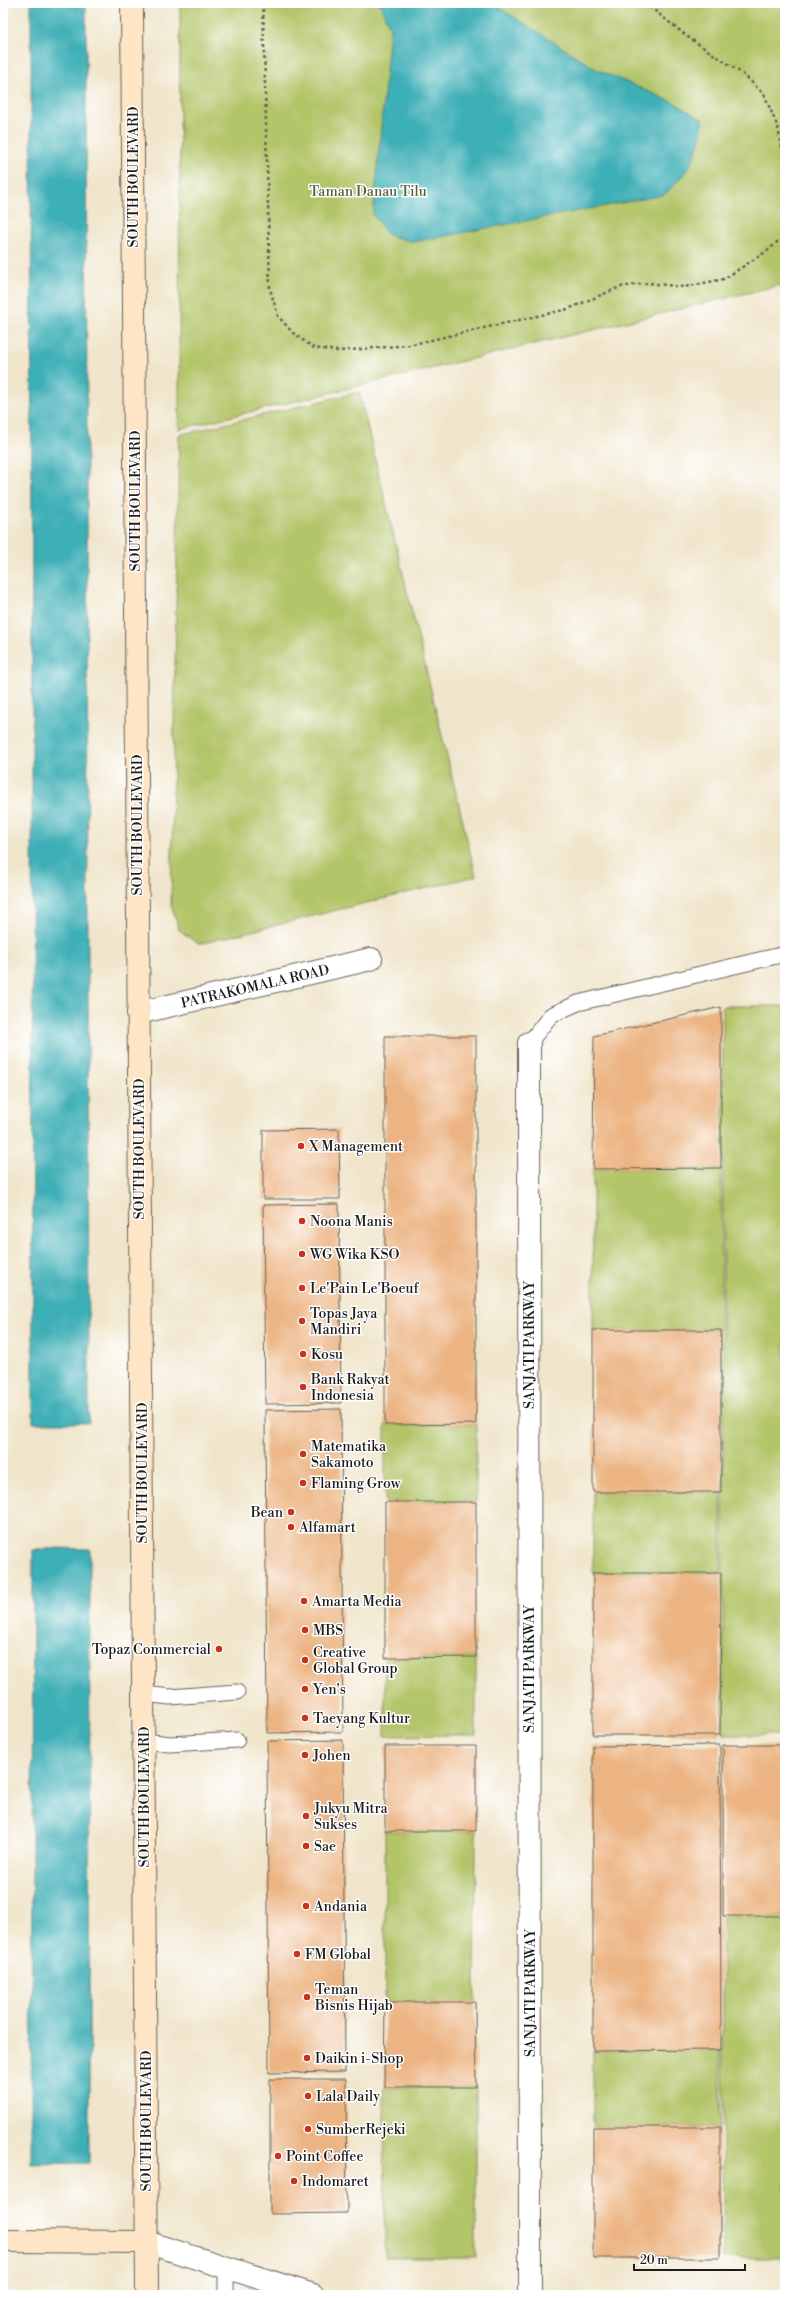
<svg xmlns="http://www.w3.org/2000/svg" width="788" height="2298" viewBox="0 0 788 2298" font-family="'Libre Bodoni',serif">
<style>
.green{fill:#b3c569;stroke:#687042}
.water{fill:#3eafb6;stroke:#2d6669}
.building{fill:#ecb482}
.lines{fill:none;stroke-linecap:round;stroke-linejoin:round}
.service-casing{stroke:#666259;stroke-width:17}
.minor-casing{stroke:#666259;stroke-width:24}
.secondary-casing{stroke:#666259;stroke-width:24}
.path{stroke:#666259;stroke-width:2.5;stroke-dasharray:3 3;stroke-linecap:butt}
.service{stroke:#fff;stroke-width:15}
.minor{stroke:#fff;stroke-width:22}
.secondary{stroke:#fde5c5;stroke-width:22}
.poi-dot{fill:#c8321e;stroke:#fff;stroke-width:1.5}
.labels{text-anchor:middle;stroke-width:3;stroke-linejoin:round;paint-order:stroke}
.street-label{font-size:14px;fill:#1c1c1c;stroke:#fff}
.park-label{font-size:14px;fill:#58603b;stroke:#fff}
.poi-label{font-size:14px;fill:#1c1c1c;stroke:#fff;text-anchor:start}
</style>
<rect width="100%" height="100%" fill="#fff"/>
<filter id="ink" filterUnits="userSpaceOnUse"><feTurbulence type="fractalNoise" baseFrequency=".025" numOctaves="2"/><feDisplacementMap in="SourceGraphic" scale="8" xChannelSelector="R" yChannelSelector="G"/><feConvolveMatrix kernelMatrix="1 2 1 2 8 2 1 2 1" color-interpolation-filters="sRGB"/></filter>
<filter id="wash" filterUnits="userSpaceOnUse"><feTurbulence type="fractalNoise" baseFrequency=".012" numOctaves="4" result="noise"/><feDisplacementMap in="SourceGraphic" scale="16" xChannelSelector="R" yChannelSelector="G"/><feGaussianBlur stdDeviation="0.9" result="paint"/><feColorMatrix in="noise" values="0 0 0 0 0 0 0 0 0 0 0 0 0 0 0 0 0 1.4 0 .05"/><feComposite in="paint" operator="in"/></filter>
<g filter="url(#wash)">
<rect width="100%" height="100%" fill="#f0e5ca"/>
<path class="green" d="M180,3h605v281l-606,145z
M359,392l117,484 -277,68 -20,-14 -8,-25 8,-470z
M723,1006h62v729h-62z
M721,1168v162h-128v-161z
M476,1424v78h-91v-77z
M593,1492h128v81h-128z
M476,1657v78l-91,1v-78z
M385,1831h91l-1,171h-90z
M723,1916h62v342h-62z
M721,2050l-1,77h-127v-76z
M384,2087h92v171h-91z"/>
<path class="water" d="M31,3h55l3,1420h-56z
M379,3h113l106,67 75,32 30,18c-4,35 -14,52 -39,75l-251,47 -25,-7 -15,-20 17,-187z
M59,1548l31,1 -1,614 -58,1 2,-614z"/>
<g id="blocks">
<path class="building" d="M721,1007v161l-128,1 1,-133z
M385,1036h91v388l-91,1z
M339,1129l1,70h-77v-69z
M339,1204l2,199 -76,1 -2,-199z
M593,1330h128v162h-128z
M341,1409l2,323 -76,1 -2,-323z
M385,1502h91v155l-91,1z
M593,1573h128l-1,162h-127z
M343,1740l2,332 -76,1 -2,-332z
M720,1745l1,305 -128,1v-305z
M723,1745h62v171h-62z
M385,1746h91v85h-91z
M385,2002h90l1,85h-92z
M270,2079h76l1,134 -77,1z
M593,2127h127v131h-127z"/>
</g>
</g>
<g filter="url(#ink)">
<use href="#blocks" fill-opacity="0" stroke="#666259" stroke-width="1"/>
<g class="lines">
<defs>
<path id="service" d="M529,1043l22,-28 27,-12 207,-49
M144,1694l26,3 67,-5
M144,1741l26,3 67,-4
M226,2295v-27"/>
<path id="minor" d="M138,1013l233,-54
M529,1043l1,1252
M146,2242l167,53"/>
<path id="secondary" d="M132,3l15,2292
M3,2241l143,1"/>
</defs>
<use href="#service" class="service-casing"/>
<use href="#minor" class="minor-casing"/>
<use href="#secondary" class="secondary-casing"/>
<path class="path" d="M263,3l7,286 8,27 15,17 21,15 25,3 70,-6 159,-36 52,-22 28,-4 36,4 40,-8 46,-30 15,-15
M645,3l43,34 55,37 21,20 14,34 7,36"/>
<use href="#service" class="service"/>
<use href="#minor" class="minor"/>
<use href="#secondary" class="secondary"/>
</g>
</g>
<g class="poi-dot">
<circle cx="301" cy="1146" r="4"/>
<circle cx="302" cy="1221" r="4"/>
<circle cx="302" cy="1254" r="4"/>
<circle cx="302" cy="1288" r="4"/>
<circle cx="302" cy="1321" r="4"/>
<circle cx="303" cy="1354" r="4"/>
<circle cx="303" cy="1387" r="4"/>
<circle cx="303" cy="1454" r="4"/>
<circle cx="303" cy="1483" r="4"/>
<circle cx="291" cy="1512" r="4"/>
<circle cx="291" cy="1527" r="4"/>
<circle cx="304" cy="1601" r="4"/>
<circle cx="305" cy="1630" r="4"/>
<circle cx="219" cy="1649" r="4"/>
<circle cx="305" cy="1660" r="4"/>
<circle cx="305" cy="1689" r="4"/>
<circle cx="305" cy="1718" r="4"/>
<circle cx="305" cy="1755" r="4"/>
<circle cx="306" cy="1816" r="4"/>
<circle cx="306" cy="1846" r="4"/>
<circle cx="306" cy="1906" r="4"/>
<circle cx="297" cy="1954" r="4"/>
<circle cx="307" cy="1997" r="4"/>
<circle cx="307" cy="2058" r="4"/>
<circle cx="308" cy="2096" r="4"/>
<circle cx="308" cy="2129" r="4"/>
<circle cx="278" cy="2156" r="4"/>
<circle cx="294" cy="2181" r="4"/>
</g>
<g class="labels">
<g class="street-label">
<text transform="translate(133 177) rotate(-90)" y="5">SOUTH BOULEVARD</text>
<text transform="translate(135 501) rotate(-90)" y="5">SOUTH BOULEVARD</text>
<text transform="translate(137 825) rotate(-90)" y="5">SOUTH BOULEVARD</text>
<text transform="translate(255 986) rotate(-13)" y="5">PATRAKOMALA ROAD</text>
<text transform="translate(139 1149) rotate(-90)" y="5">SOUTH BOULEVARD</text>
<text transform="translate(529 1345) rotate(-90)" y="5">SANJATI PARKWAY</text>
<text transform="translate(142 1473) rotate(-90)" y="5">SOUTH BOULEVARD</text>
<text transform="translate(529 1669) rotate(-90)" y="5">SANJATI PARKWAY</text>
<text transform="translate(144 1797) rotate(-90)" y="5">SOUTH BOULEVARD</text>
<text transform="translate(530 1993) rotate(-90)" y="5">SANJATI PARKWAY</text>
<text transform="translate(146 2121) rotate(-90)" y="5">SOUTH BOULEVARD</text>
</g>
<g class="park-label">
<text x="368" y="196">Taman Danau Tilu</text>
</g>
<g class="poi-label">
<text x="309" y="1151">X Management</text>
<text x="310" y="1226">Noona Manis</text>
<text x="310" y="1259">WG Wika KSO</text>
<text x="310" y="1293">Le'Pain Le'Boeuf</text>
<text x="310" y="1318">Topas Jaya<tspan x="310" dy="16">Mandiri</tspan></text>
<text x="311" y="1359">Kosu</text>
<text x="311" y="1384">Bank Rakyat<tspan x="311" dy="16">Indonesia</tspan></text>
<text x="311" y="1451">Matematika<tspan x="311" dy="16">Sakamoto</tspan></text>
<text x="311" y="1488">Flaming Grow</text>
<text x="283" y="1517" text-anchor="end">Bean</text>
<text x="299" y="1532">Alfamart</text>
<text x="312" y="1606">Amarta Media</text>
<text x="313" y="1635">MBS</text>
<text x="211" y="1654" text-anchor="end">Topaz Commercial</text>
<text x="313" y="1657">Creative<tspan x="313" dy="16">Global Group</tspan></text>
<text x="313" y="1694">Yen's</text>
<text x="313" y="1723">Taeyang Kultur</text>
<text x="313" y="1760">Johen</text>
<text x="314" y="1813">Jukyu Mitra<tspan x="314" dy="16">Sukses</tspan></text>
<text x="314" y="1851">Sae</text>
<text x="314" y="1911">Andania</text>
<text x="305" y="1959">FM Global</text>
<text x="315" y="1994">Teman<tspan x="315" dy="16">Bisnis Hijab</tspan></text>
<text x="315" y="2063">Daikin i-Shop</text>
<text x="316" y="2101">Lala Daily</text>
<text x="316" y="2134">SumberRejeki</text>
<text x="286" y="2161">Point Coffee</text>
<text x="302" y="2186">Indomaret</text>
</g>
</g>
<rect width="788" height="2298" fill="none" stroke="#fff" stroke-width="16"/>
<path d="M634 2264v6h111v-6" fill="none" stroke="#1c1c1c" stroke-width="2"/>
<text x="640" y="2264" font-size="12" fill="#1c1c1c" stroke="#ffffff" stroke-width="3" paint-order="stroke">20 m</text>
</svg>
